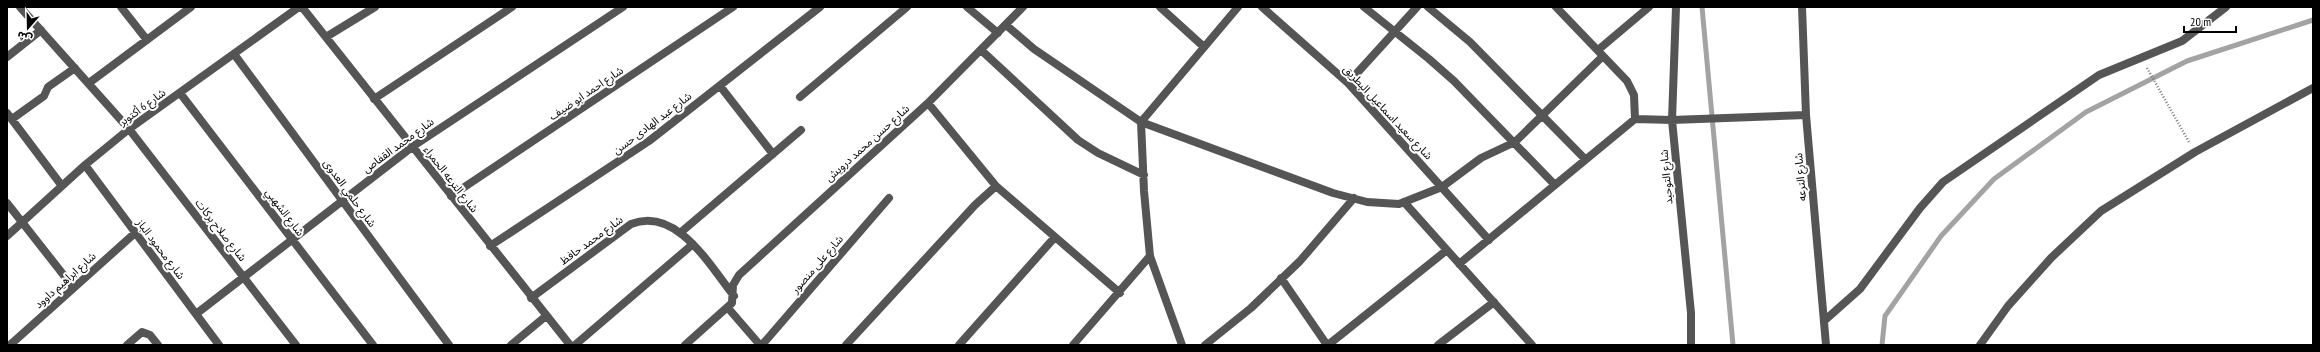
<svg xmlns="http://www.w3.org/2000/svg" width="2320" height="352" viewBox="0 0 2320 352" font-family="'PT Sans Narrow','Noto Sans Arabic',sans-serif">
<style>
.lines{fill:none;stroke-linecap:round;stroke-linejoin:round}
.stream{stroke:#a3a3a3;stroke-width:5}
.path{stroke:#777;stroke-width:2.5;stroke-dasharray:1 2;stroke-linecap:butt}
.street{stroke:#555;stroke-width:8}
.labels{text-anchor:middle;stroke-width:4;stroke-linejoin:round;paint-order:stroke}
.street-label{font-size:11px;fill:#000;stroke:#fff}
</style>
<rect width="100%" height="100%" fill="#fff"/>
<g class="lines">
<path class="stream" d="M1702,7l31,338
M1882,345l3,-29 56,-80 53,-57 92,-67 101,-51 126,-41"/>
<path class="path" d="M2147,68l42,74"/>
<path class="street" d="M20,7l109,122 167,216
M121,7l26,33
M302,7l268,338
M967,7l31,26
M1160,7l44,40
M1262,7l86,76 141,157
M1364,7l65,52 25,22 101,104
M1428,7l42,35 115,117
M1556,7l71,74 7,14 1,24
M1676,7l-4,113 19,193v32
M1802,7l4,108 20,230
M1006,25l28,24 107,73 192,71 34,9 32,2 43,-17 39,-29 34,-16 88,-86
M326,37l49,-30
M981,50l97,90 20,13 46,22
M1598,50l51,-43
M234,54l215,291
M7,57l34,-27
M89,83l102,-76
M1348,83l69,-76
M720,86l53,68
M180,93l193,252
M800,97l107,-90
M374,99l138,-92
M928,103l68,83
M7,113l55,73
M12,119l32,-23 4,-9 27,-19
M85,165l134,180
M451,196l282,-189
M1404,202l128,143
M7,203l66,84
M680,233l121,-103
M7,236l78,-71 44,-36 170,-122
M490,246l159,-105 171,-134
M1459,264l176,-145 37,1 134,-5
M1281,278l46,67
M531,298l100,-74c46,-18 79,42 103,72
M728,308l32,37
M196,314l216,-167 211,-140
M1824,321l36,-32 60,-81 23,-26 156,-107 83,-34 44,-34
M10,345l125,-112
M127,345l15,-13 8,3 8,10
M511,345l35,-29
M575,345l118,-101
M685,345l47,-42 1,-18 6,-10 189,-172 95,-96
M762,345l127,-147
M846,345l129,-140 21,-19 124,107
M959,345l96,-108
M1073,345l77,-89
M1182,345l-32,-89 -6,-65 -3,-69 97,-115
M1205,345l46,-37 49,-47 54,-63
M1328,345l119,-95
M1438,345l56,-43
M1980,345l28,-39 43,-48 50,-47 94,-59 118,-64"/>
</g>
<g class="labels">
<g class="street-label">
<text transform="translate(586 93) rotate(-34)" y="4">شارع احمد ابو ضيف</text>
<text transform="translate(142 107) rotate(-36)" y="4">شارع 6 أكتوبر</text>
<text transform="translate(1388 112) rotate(47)" y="4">شارع سعيد اسماعيل البطريق</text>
<text transform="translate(652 123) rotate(-37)" y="4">شارع عبد الهادى حسن</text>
<text transform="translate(867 143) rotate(-42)" y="4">شارع حسن محمد درويش</text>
<text transform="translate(398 145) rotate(-36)" y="4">شارع محمد القفاص</text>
<text transform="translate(1666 177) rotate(-95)" y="4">شارع التوحيد</text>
<text transform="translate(1800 177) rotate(-95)" y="4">شارع الترعه</text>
<text transform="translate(451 179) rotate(52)" y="4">شارع الترعه الحمراء</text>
<text transform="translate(350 193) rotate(54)" y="4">شارع حلمي العدوى</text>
<text transform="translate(285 212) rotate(53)" y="4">شارع الشهبي</text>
<text transform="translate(221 230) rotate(52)" y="4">شارع صلاح بركات</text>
<text transform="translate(591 240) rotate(-36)" y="4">شارع محمد حافظ</text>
<text transform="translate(161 249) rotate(53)" y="4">شارع محمود الباز</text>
<text transform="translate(817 264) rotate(-49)" y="4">شارع على منصور</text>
<text transform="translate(65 280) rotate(-42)" y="4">شارع ابراهيم داوود</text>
</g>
</g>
<rect width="2320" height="352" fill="none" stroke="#000000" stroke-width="16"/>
<g transform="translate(28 28) rotate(200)" stroke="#ffffff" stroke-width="3" paint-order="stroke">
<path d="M0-3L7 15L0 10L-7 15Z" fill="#000000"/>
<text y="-6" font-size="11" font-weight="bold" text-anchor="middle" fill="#000000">ش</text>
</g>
<path d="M2184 26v6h52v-6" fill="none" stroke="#000000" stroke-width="2"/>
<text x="2190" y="26" font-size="12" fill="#000000" stroke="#ffffff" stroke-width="3" paint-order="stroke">20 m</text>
</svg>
